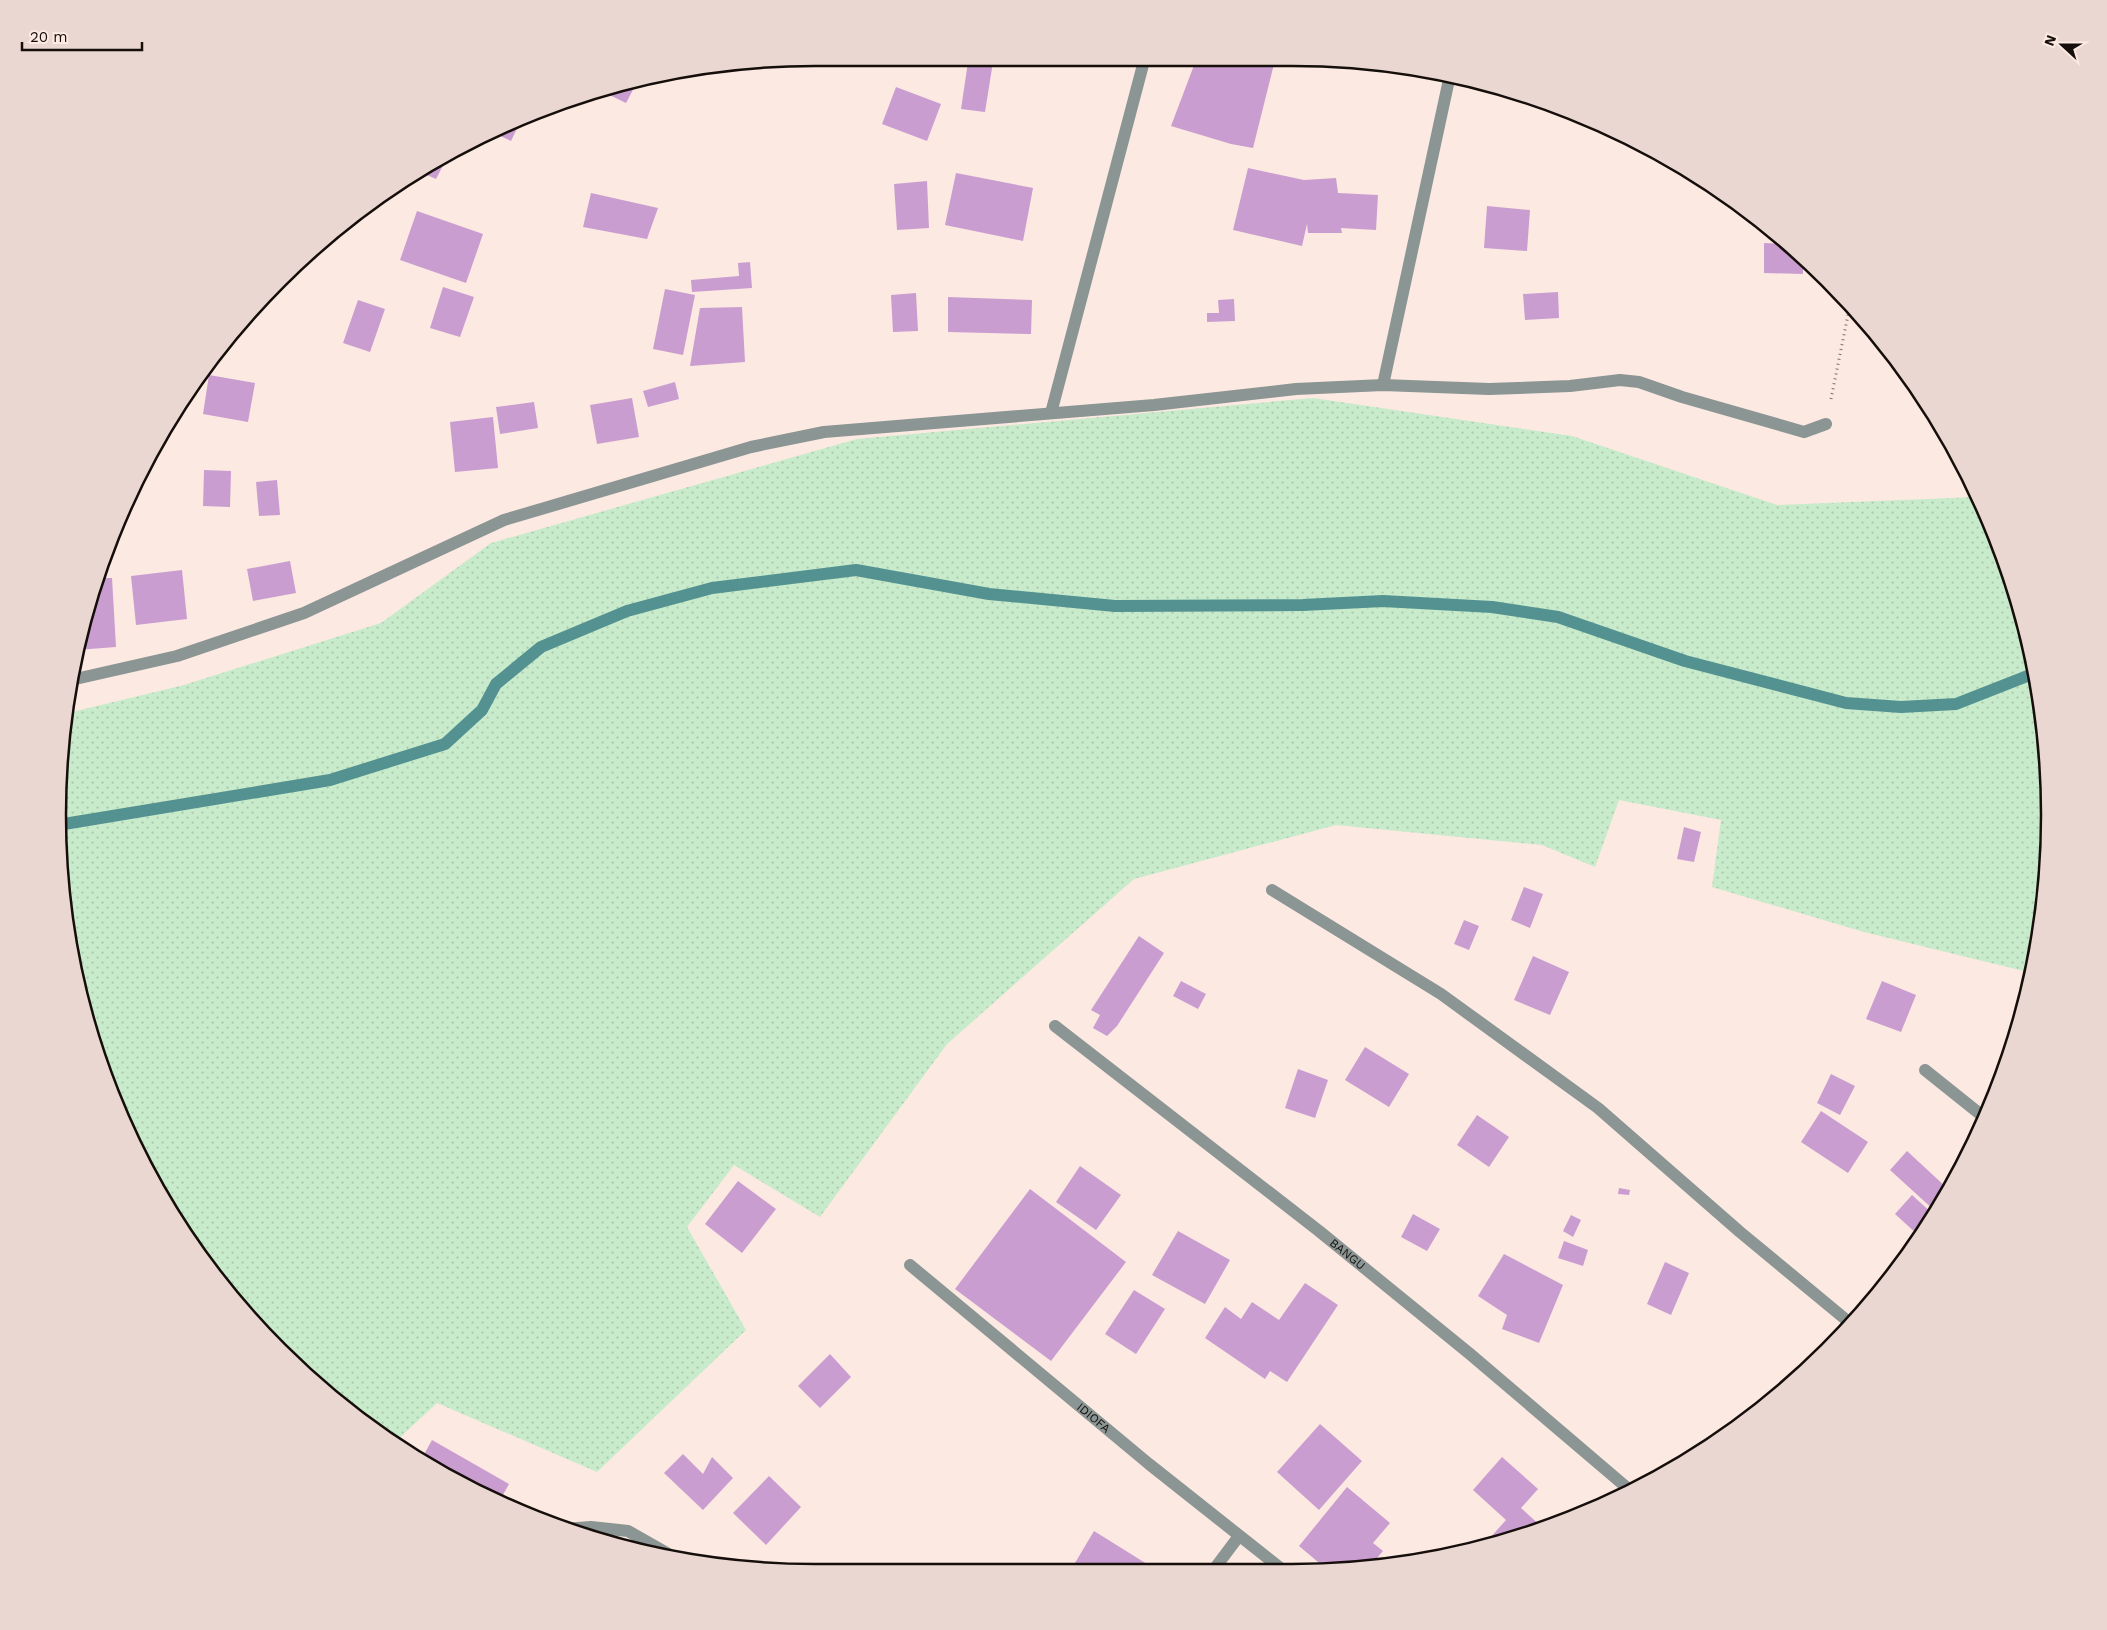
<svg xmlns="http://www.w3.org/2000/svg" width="2107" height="1630" viewBox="0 0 2107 1630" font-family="'Work Sans',sans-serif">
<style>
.park{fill:url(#park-dots)}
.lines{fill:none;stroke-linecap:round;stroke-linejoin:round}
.stream{stroke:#549292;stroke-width:12}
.building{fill:#ca9dd0}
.path{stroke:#7f736e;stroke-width:3;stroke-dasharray:1 4;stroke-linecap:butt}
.street{stroke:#8a9594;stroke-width:12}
.labels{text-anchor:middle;stroke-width:4;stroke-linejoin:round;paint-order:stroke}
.street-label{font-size:12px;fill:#150e0b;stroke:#fce9e2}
.rim{fill:none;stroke:#150e0b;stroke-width:2.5}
</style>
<defs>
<pattern id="park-dots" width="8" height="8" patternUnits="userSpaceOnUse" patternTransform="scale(1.25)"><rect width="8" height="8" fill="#c8ebcb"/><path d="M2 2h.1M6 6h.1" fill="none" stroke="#abc8ad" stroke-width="1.8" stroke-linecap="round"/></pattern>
</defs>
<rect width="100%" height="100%" fill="#fce9e2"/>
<path class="park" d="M1313,398l259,38 205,69 200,-8 15,28 43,143 14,147 -14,148 -3,10 -168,-41 -152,-45 9,-67 -102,-20 -24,67 -53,-22 -206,-20 -202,54 -187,165 -127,173 -86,-52 -47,62 59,103 -149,142 -160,-69 -44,41 -114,-94 -94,-114 -50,-86 -52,-139 -19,-97 -6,-99 6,-101 120,-29 197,-62 110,-80 366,-104z"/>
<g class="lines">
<path class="stream" d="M58,825l272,-45 115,-36 37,-34 14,-26 45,-37 86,-36 85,-23 144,-18 133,24 126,12 188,-1 80,-4 109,6 66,10 127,44 161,42 55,4 55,-3 79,-31"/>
</g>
<path class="building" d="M1196,60h79l-22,88 -22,-4 -60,-18z
M968,62h25l-8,50 -24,-3z
M716,64h12l-1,5 -17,-4z
M627,82l8,4 -9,17 -27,-13z
M896,87l45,17 -14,37 -45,-17z
M523,116l-12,25 -19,-9z
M450,152l-14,27 -18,-8 18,-12z
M1248,168l56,12 32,-2 2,15 40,2 -2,35 -35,-2 1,5h-34l-1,-9 -5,22 -69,-16z
M956,173l77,15 -10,53 -78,-16z
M927,181l2,47 -32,2 -3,-46z
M591,193l67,15 -11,31 -64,-12z
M1487,206l43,4 -3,41 -43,-3z
M417,211l66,23 -17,49 -66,-23z
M1764,243l21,1 18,17v13l-39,-1z
M750,262l2,26 -60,4 -1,-12 48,-4 -1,-13z
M443,287l31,10 -14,40 -30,-9z
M665,289l30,6 -12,60 -30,-6z
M1558,292l1,26 -34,2 -2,-26z
M916,293l2,38 -25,1 -2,-37z
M948,297l84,3 -1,34 -83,-2z
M1234,299l1,22 -28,1v-9h12l-1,-13z
M358,300l27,9 -15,43 -27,-9z
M742,307l3,55 -55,4 10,-58z
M209,375l46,8 -7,39 -45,-8z
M675,382l4,17 -31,8 -5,-16z
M632,398l7,39 -42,7 -7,-39z
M534,402l4,26 -38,6 -4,-27z
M493,417l5,51 -43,4 -5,-50z
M204,470l27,1 -1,36 -27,-1z
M277,480l3,35 -21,1 -3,-34z
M290,561l6,32 -43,8 -6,-32z
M182,570l5,49 -51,6 -5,-49z
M97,578h15l4,69 -39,3 6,-31z
M1684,827l17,5 -7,30 -17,-3z
M1524,887l19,7 -13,34 -19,-8z
M1464,920l15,6 -10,24 -15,-6z
M1139,936l25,17 -47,73 -10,10 -14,-8 7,-13 -9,-5z
M1533,956l36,16 -19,43 -36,-15z
M1181,981l25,13 -8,15 -25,-13z
M1882,981l34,14 -15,37 -35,-13z
M1365,1047l44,27 -20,33 -44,-27z
M1298,1069l30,11 -13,38 -30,-10z
M1831,1074l24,12 -15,29 -23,-12z
M1821,1111l47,31 -20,31 -47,-31z
M1477,1115l32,22 -20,30 -32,-22z
M1907,1151l40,37 -12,23 -45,-41z
M1080,1166l41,29 -25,35 -40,-28z
M738,1181l38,28 -34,44 -37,-29z
M1619,1188l11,2 -1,5 -11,-1z
M1030,1189l96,73 -75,99 -96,-72z
M1912,1195l21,19 -5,10 -10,11 -23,-21z
M1413,1214l27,15 -13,22 -26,-14z
M1571,1215l10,5 -8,17 -10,-6z
M1178,1231l52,29 -25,44 -53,-29z
M1564,1241l24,9 -5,16 -25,-8z
M1504,1254l59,31 -24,58 -37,-14 5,-14 -29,-19z
M1665,1262l24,11 -18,42 -24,-11z
M1305,1283l33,22 -51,77 -17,-11 -5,8 -60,-41 20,-31 16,12 11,-17 27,18z
M1134,1290l31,19 -29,45 -31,-20z
M830,1354l21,23 -31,31 -22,-22z
M1320,1424l42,37 -43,49 -42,-38z
M432,1440l77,44 -10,18 -19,-7 -59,-35z
M683,1454l20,20 9,-17 21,21 -30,32 -39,-37z
M1502,1457l36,32 -17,19 23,21 -51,13 -4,-3 17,-19 -33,-30z
M769,1476l32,31 -35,38 -33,-32z
M1347,1487l43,36 -17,20 10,8 -13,15 -46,1 -25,-21z
M1094,1531l61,38 -80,1 -3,-2z"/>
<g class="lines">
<path class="path" d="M1831,399l19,-94"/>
<g class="street">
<path d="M1383,385l67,-310"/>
<path d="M1051,413l93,-352"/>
<path d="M71,680l106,-24 127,-43 200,-93 247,-73 73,-15 330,-27 142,-16 87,-4 106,4 81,-3 50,-6 19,2 43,15 122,35 22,-8"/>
<path d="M1272,890l169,104 157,114 142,124 110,91"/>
<path id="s1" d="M1055,1026l264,205 151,123 162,138"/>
<path d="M1925,1070l60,48"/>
<path id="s2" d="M910,1265l239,199 130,103"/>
<path d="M564,1529l27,-2 37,4 44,25"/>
<path d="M1215,1568l24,-32"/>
</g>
</g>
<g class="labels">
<g class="street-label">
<text dy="4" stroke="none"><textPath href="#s1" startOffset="371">BANGU</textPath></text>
<text dy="4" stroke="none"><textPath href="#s2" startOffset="239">IDIOFA</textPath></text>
</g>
</g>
<path d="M0 0H2107V1630H0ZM815 66H1292A749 749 0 0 1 2041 815V815A749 749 0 0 1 1292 1564H815A749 749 0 0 1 66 815V815A749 749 0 0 1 815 66Z" fill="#ead7d1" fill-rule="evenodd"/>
<path class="rim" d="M815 66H1292A749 749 0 0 1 2041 815V815A749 749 0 0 1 1292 1564H815A749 749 0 0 1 66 815V815A749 749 0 0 1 815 66Z"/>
<g transform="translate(2062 45) rotate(291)" stroke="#fce9e2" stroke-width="4" paint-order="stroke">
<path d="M0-4L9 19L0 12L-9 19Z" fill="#150e0b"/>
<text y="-8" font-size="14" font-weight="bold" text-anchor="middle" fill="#150e0b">N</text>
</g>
<path d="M22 42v8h120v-8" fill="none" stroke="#150e0b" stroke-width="2.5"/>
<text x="30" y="42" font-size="15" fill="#150e0b" stroke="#fce9e2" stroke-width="4" paint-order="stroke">20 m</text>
</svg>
